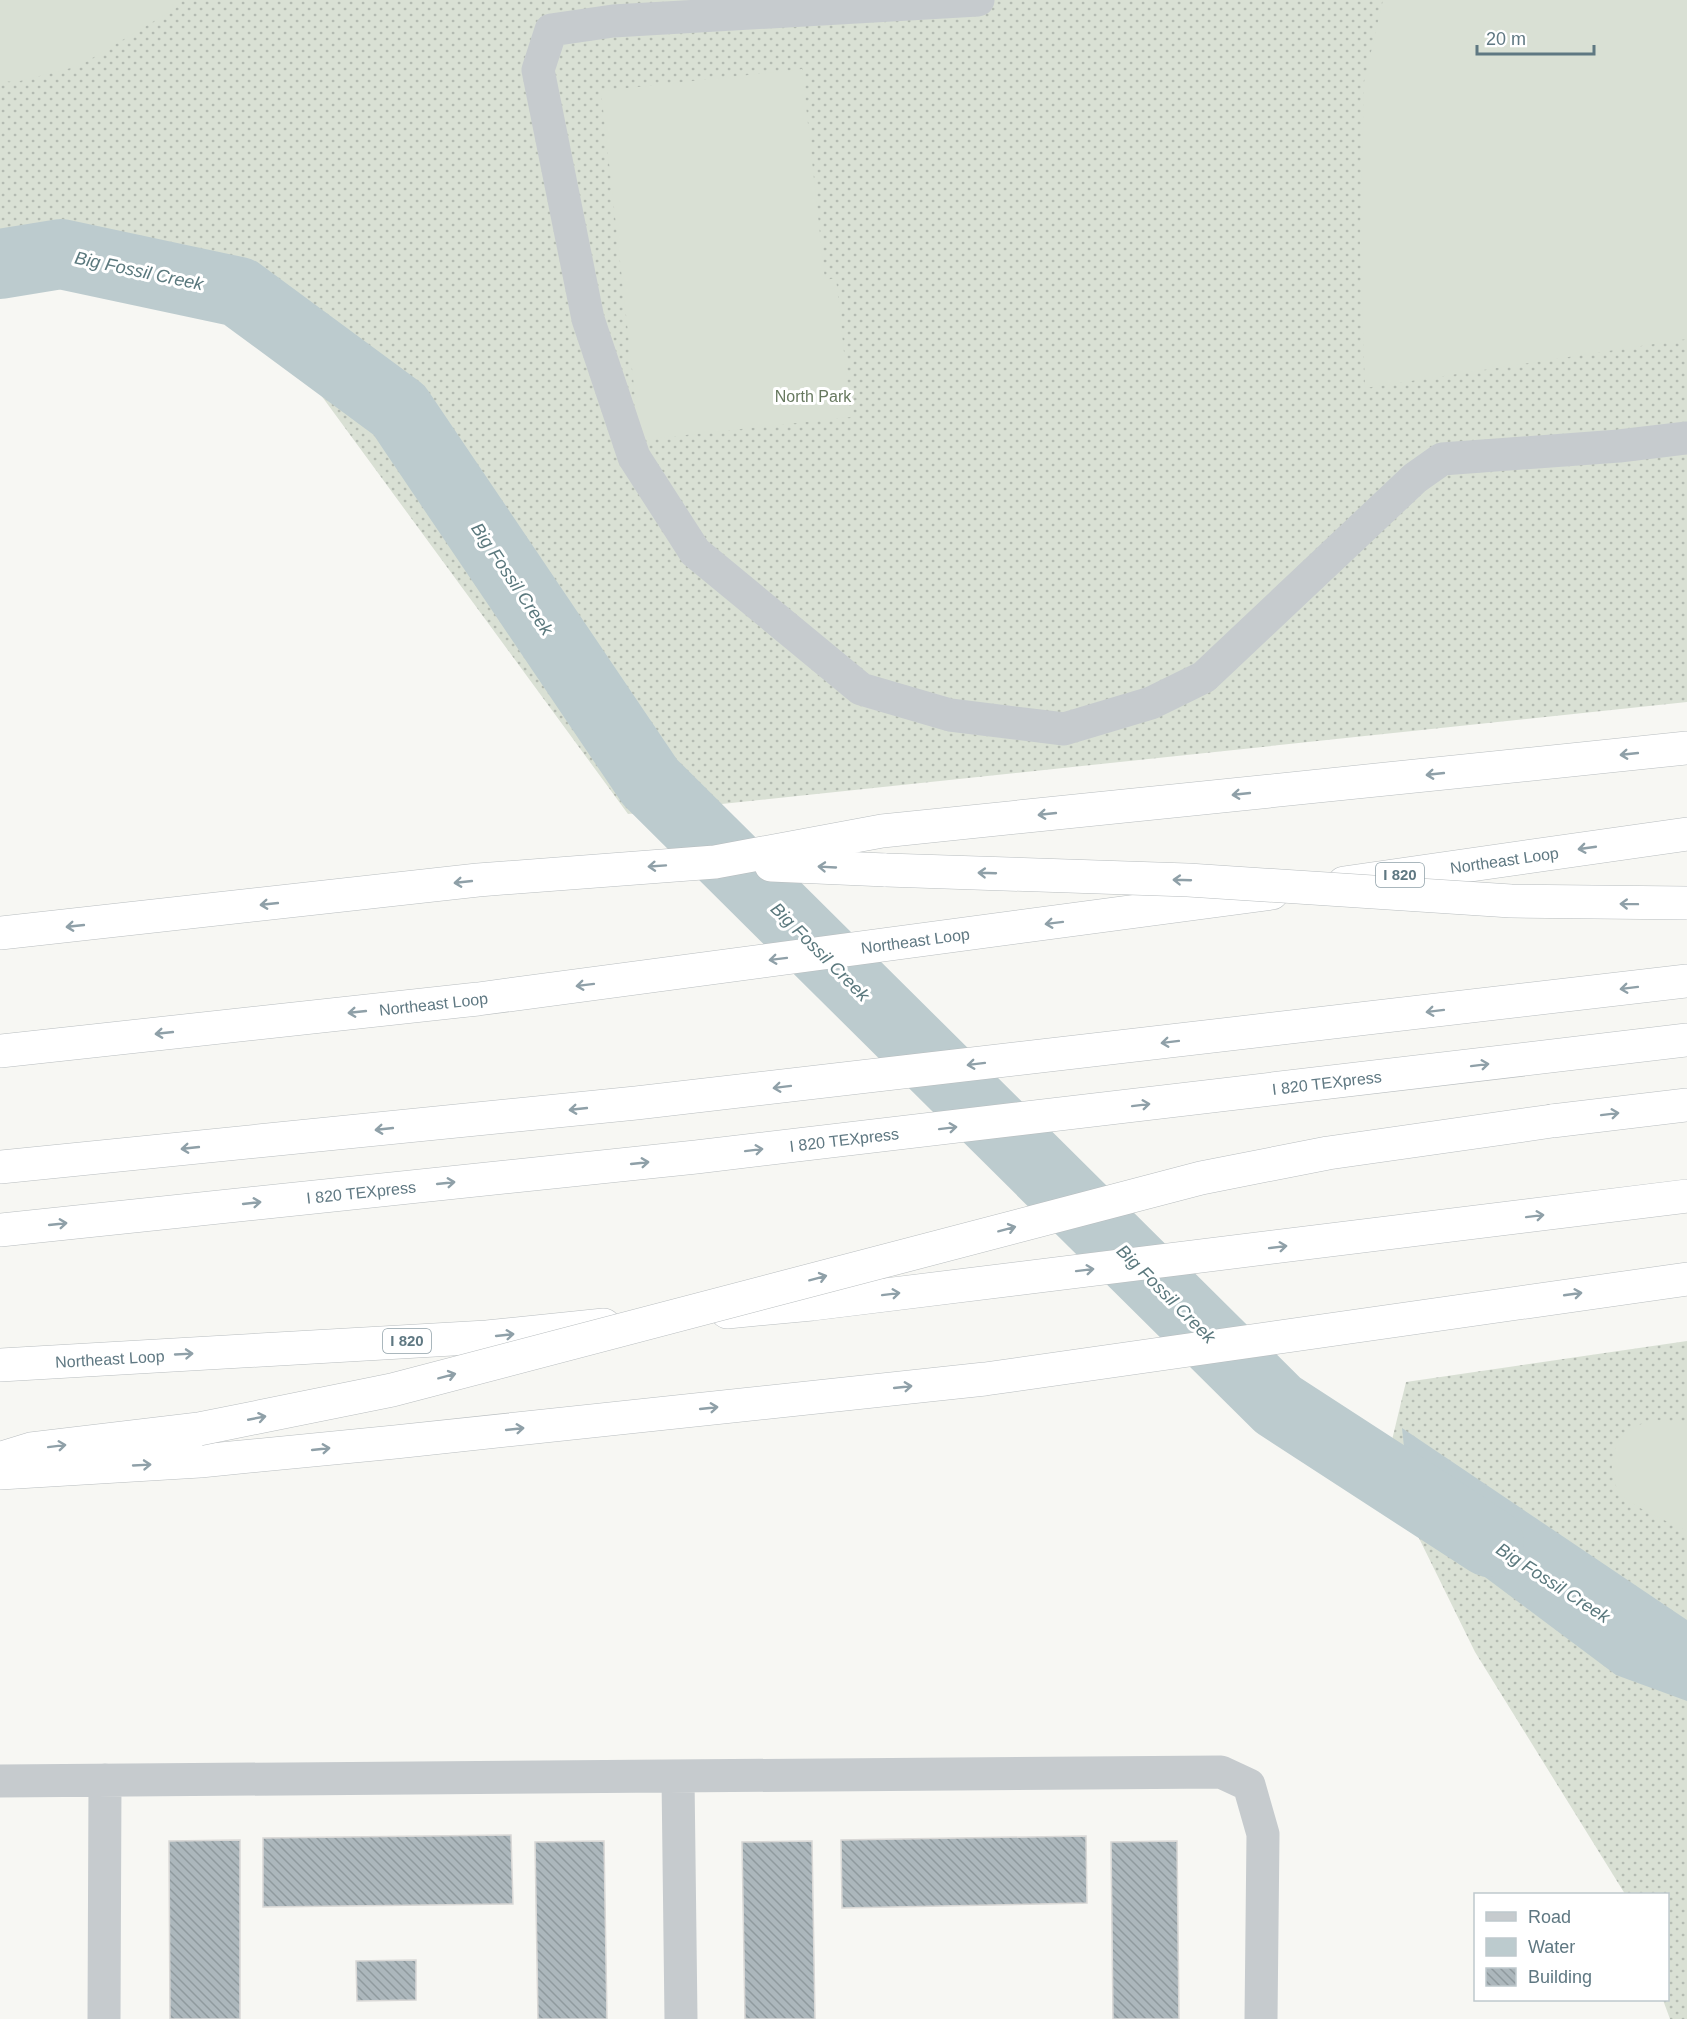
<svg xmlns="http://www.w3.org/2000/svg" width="1687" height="2019" viewBox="0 0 1687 2019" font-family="Arial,sans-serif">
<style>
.grass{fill:url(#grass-dots)}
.garden{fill:#d9e0d4}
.water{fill:#bccbce}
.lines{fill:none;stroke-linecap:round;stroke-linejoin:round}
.river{stroke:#bccbce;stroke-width:70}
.building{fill:url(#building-back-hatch);stroke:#d9d8d6;stroke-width:1.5}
.highway-casing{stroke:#b8bdbf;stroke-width:34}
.minor{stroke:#c6cbce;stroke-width:33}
.highway{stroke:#fff;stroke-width:33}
.highway-bridge-casing{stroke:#b8bdbf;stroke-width:34;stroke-linecap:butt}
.highway-bridge{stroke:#fff;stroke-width:33}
.oneway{stroke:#8fa0a8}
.labels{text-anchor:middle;stroke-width:6;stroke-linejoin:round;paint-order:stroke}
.shield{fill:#fff;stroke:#8fa0a8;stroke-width:1.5}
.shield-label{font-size:15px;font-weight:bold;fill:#5f7882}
.park-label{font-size:16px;fill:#67795f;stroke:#fff}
.street-label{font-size:16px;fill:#5f7882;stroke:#fff}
.water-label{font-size:18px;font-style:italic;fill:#5a787d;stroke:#fff}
</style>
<defs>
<pattern id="grass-dots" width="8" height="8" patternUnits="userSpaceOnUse" patternTransform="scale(1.5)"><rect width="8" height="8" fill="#d9e0d4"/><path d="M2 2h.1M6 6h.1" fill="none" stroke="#b3bab1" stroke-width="1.8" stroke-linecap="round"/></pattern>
<pattern id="building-back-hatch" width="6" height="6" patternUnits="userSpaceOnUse" patternTransform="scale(1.5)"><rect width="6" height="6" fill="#acb7bc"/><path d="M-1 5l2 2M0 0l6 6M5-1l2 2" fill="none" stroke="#8f9a9e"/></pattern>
</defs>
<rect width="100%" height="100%" fill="#f7f7f3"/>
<path class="grass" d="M0,0h1687v702l-1059,112 -387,-528 -241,-15z
M1687,1341v678h-17l-7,-19h5v-106h-43l-150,-242 -90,-183 21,-87z"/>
<path class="garden" d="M0,0h182l-6,8 -97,58 -63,16 -16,-1z
M1383,0h304v339l-322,49 -5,-144 4,-162z
M802,69l23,211 11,-2 15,139 -211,23 -39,-349z
M1657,1420l30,3v108c-19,-10 -50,-21 -65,-36 -7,-8 -11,-20 -10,-30 2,-29 18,-40 45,-45z"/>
<path class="water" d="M1402,1428l285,192v81l-71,-26 -186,-139 -20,-32z"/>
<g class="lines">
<path class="river" d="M0,264l61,-10 178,38 160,118 251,372 628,623 211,137"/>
</g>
<path class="building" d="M511,1835l2,69 -250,3v-69z
M1086,1836l1,67 -245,5 -1,-68z
M240,1840v179h-70l-1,-178z
M604,1841l3,178h-69l-3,-177z
M812,1841l3,178h-70l-3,-177z
M1177,1841l2,178h-66l-2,-177z
M416,1960v40l-59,1 -1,-40z"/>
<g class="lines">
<defs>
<g id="highway">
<path d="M771,865l115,5"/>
<path id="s1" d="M1344,883l343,-49"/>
<path d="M0,933l478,-53 237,-18 167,-31 805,-83"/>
<path id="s2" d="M0,1051l478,-52 794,-106"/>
<path d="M1552,1121l135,-16"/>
<path d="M0,1167l636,-64 1051,-122"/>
<path id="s3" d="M0,1230l696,-73 991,-117"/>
<path d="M727,1312l85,-8 875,-108"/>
<path id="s4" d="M0,1365l487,-28 117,-12"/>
<path d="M5,1457l26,-8 168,-20"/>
<path d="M0,1473l200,-12 195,-19 590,-63 702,-100"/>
</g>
</defs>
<use href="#highway" class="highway-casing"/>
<path class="minor" d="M978,0l-365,21 -62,9 -13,40 50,249 46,138 61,95 166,137 89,26 114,14 87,-26 53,-26 211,-199 27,-19 177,-13 68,-8
M678,1777l3,242
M0,1781l1221,-9 28,13 14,49 -2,185
M104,2019l1,-239"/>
<use href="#highway" class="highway"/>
<defs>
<path id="highway-bridge" d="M886,870l302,10 323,21 176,2
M199,1429l193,-39 809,-212 127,-25 224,-32"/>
</defs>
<use href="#highway-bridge" class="highway-bridge-casing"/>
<use href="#highway-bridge" class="highway-bridge"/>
</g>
<defs><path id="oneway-shaft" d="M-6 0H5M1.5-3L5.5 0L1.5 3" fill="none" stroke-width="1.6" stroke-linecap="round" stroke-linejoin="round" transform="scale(1.5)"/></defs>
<g class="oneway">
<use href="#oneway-shaft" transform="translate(1629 754) rotate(174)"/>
<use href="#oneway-shaft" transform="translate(1435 774) rotate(174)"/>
<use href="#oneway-shaft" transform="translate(1241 794) rotate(174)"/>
<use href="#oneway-shaft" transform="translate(1047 814) rotate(174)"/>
<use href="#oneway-shaft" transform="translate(1587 848) rotate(172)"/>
<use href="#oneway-shaft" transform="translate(657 866) rotate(176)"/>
<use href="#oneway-shaft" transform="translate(827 867) rotate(-177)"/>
<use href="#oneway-shaft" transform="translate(987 873) rotate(-178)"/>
<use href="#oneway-shaft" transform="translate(1182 880) rotate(-178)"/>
<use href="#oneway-shaft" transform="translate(463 882) rotate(174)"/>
<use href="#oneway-shaft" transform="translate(269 904) rotate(174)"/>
<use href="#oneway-shaft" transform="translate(1629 904) rotate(-179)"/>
<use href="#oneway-shaft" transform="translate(1054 923) rotate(173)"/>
<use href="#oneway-shaft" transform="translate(75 926) rotate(174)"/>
<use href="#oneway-shaft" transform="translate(778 959) rotate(173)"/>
<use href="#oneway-shaft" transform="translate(585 985) rotate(173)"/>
<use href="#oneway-shaft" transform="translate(1629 988) rotate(173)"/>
<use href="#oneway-shaft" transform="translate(1435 1011) rotate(173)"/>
<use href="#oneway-shaft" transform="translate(357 1012) rotate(174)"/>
<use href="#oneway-shaft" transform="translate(164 1033) rotate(174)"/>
<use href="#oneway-shaft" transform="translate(1170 1042) rotate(173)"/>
<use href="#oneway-shaft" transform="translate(976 1064) rotate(173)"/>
<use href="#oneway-shaft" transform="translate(1480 1065) rotate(-7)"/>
<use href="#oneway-shaft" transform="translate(782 1087) rotate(173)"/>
<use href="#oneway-shaft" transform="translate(1141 1105) rotate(-7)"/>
<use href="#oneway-shaft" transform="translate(578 1109) rotate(174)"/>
<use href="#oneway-shaft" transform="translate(1610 1114) rotate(-7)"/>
<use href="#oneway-shaft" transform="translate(948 1128) rotate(-7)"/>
<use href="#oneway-shaft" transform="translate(384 1129) rotate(174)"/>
<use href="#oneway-shaft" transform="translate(190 1148) rotate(174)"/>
<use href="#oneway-shaft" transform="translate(754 1150) rotate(-7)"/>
<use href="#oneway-shaft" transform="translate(640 1163) rotate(-6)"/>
<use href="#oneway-shaft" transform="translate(446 1183) rotate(-6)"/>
<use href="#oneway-shaft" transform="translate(252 1203) rotate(-6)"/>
<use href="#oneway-shaft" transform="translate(1535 1216) rotate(-7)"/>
<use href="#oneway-shaft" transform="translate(58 1224) rotate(-6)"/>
<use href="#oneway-shaft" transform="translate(1007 1229) rotate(-15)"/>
<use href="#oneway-shaft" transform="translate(1278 1247) rotate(-7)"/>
<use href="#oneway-shaft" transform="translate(1085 1270) rotate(-7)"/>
<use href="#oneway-shaft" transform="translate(818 1278) rotate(-15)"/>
<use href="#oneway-shaft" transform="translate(891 1294) rotate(-7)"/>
<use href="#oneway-shaft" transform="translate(1573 1294) rotate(-8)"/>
<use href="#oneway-shaft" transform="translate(505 1335) rotate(-6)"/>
<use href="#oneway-shaft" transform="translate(184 1354) rotate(-3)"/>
<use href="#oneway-shaft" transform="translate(447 1376) rotate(-15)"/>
<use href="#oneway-shaft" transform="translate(903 1387) rotate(-6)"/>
<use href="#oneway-shaft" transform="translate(709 1408) rotate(-6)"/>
<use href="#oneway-shaft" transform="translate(257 1418) rotate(-11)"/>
<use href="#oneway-shaft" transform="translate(515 1429) rotate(-6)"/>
<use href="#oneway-shaft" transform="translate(57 1446) rotate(-7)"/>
<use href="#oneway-shaft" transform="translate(321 1449) rotate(-6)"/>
<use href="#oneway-shaft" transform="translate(142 1465) rotate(-3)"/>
</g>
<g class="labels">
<g class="shield">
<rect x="1376" y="863" width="48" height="24" rx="4.5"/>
<rect x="383" y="1329" width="48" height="24" rx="4.5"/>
</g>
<g class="shield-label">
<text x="1400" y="880">I 820</text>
<text x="407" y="1346">I 820</text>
</g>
<g class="park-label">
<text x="813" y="402">North Park</text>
</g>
<g class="street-label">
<text dy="6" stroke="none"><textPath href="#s1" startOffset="162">Northeast Loop</textPath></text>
<text dy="6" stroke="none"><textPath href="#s2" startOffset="922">Northeast Loop</textPath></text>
<text dy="6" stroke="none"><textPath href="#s2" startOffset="436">Northeast Loop</textPath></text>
<text dy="6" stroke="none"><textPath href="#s3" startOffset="1335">I 820 TEXpress</textPath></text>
<text dy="6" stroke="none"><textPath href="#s3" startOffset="849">I 820 TEXpress</textPath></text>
<text dy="6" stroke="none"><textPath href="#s3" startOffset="363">I 820 TEXpress</textPath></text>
<text dy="6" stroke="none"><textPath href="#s4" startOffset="110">Northeast Loop</textPath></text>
</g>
<g class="water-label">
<text transform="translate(139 271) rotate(12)" y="6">Big Fossil Creek</text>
<text transform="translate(512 579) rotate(56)" y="6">Big Fossil Creek</text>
<text transform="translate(820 952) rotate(45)" y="6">Big Fossil Creek</text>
<text transform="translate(1166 1294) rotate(45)" y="6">Big Fossil Creek</text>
<text transform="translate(1553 1583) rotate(33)" y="6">Big Fossil Creek</text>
</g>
</g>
<rect x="1474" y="1893" width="195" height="108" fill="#ffffff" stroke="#bfc9cd" stroke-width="1.5"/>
<rect x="1486" y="1912" width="30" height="9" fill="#c6cbce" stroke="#bfc9cd" stroke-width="1.5"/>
<text x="1528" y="1923" font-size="18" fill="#5f7882">Road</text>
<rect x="1486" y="1938" width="30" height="18" fill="#bccbce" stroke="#bfc9cd" stroke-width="1.5"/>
<text x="1528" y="1953" font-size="18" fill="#5f7882">Water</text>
<rect x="1486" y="1968" width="30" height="18" fill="url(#building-back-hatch)" stroke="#bfc9cd" stroke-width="1.5"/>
<text x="1528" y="1983" font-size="18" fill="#5f7882">Building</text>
<path d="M1477 45v9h117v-9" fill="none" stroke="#5f7882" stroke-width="3"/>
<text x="1486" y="45" font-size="18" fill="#5f7882" stroke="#ffffff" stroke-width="4.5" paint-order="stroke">20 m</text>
</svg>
